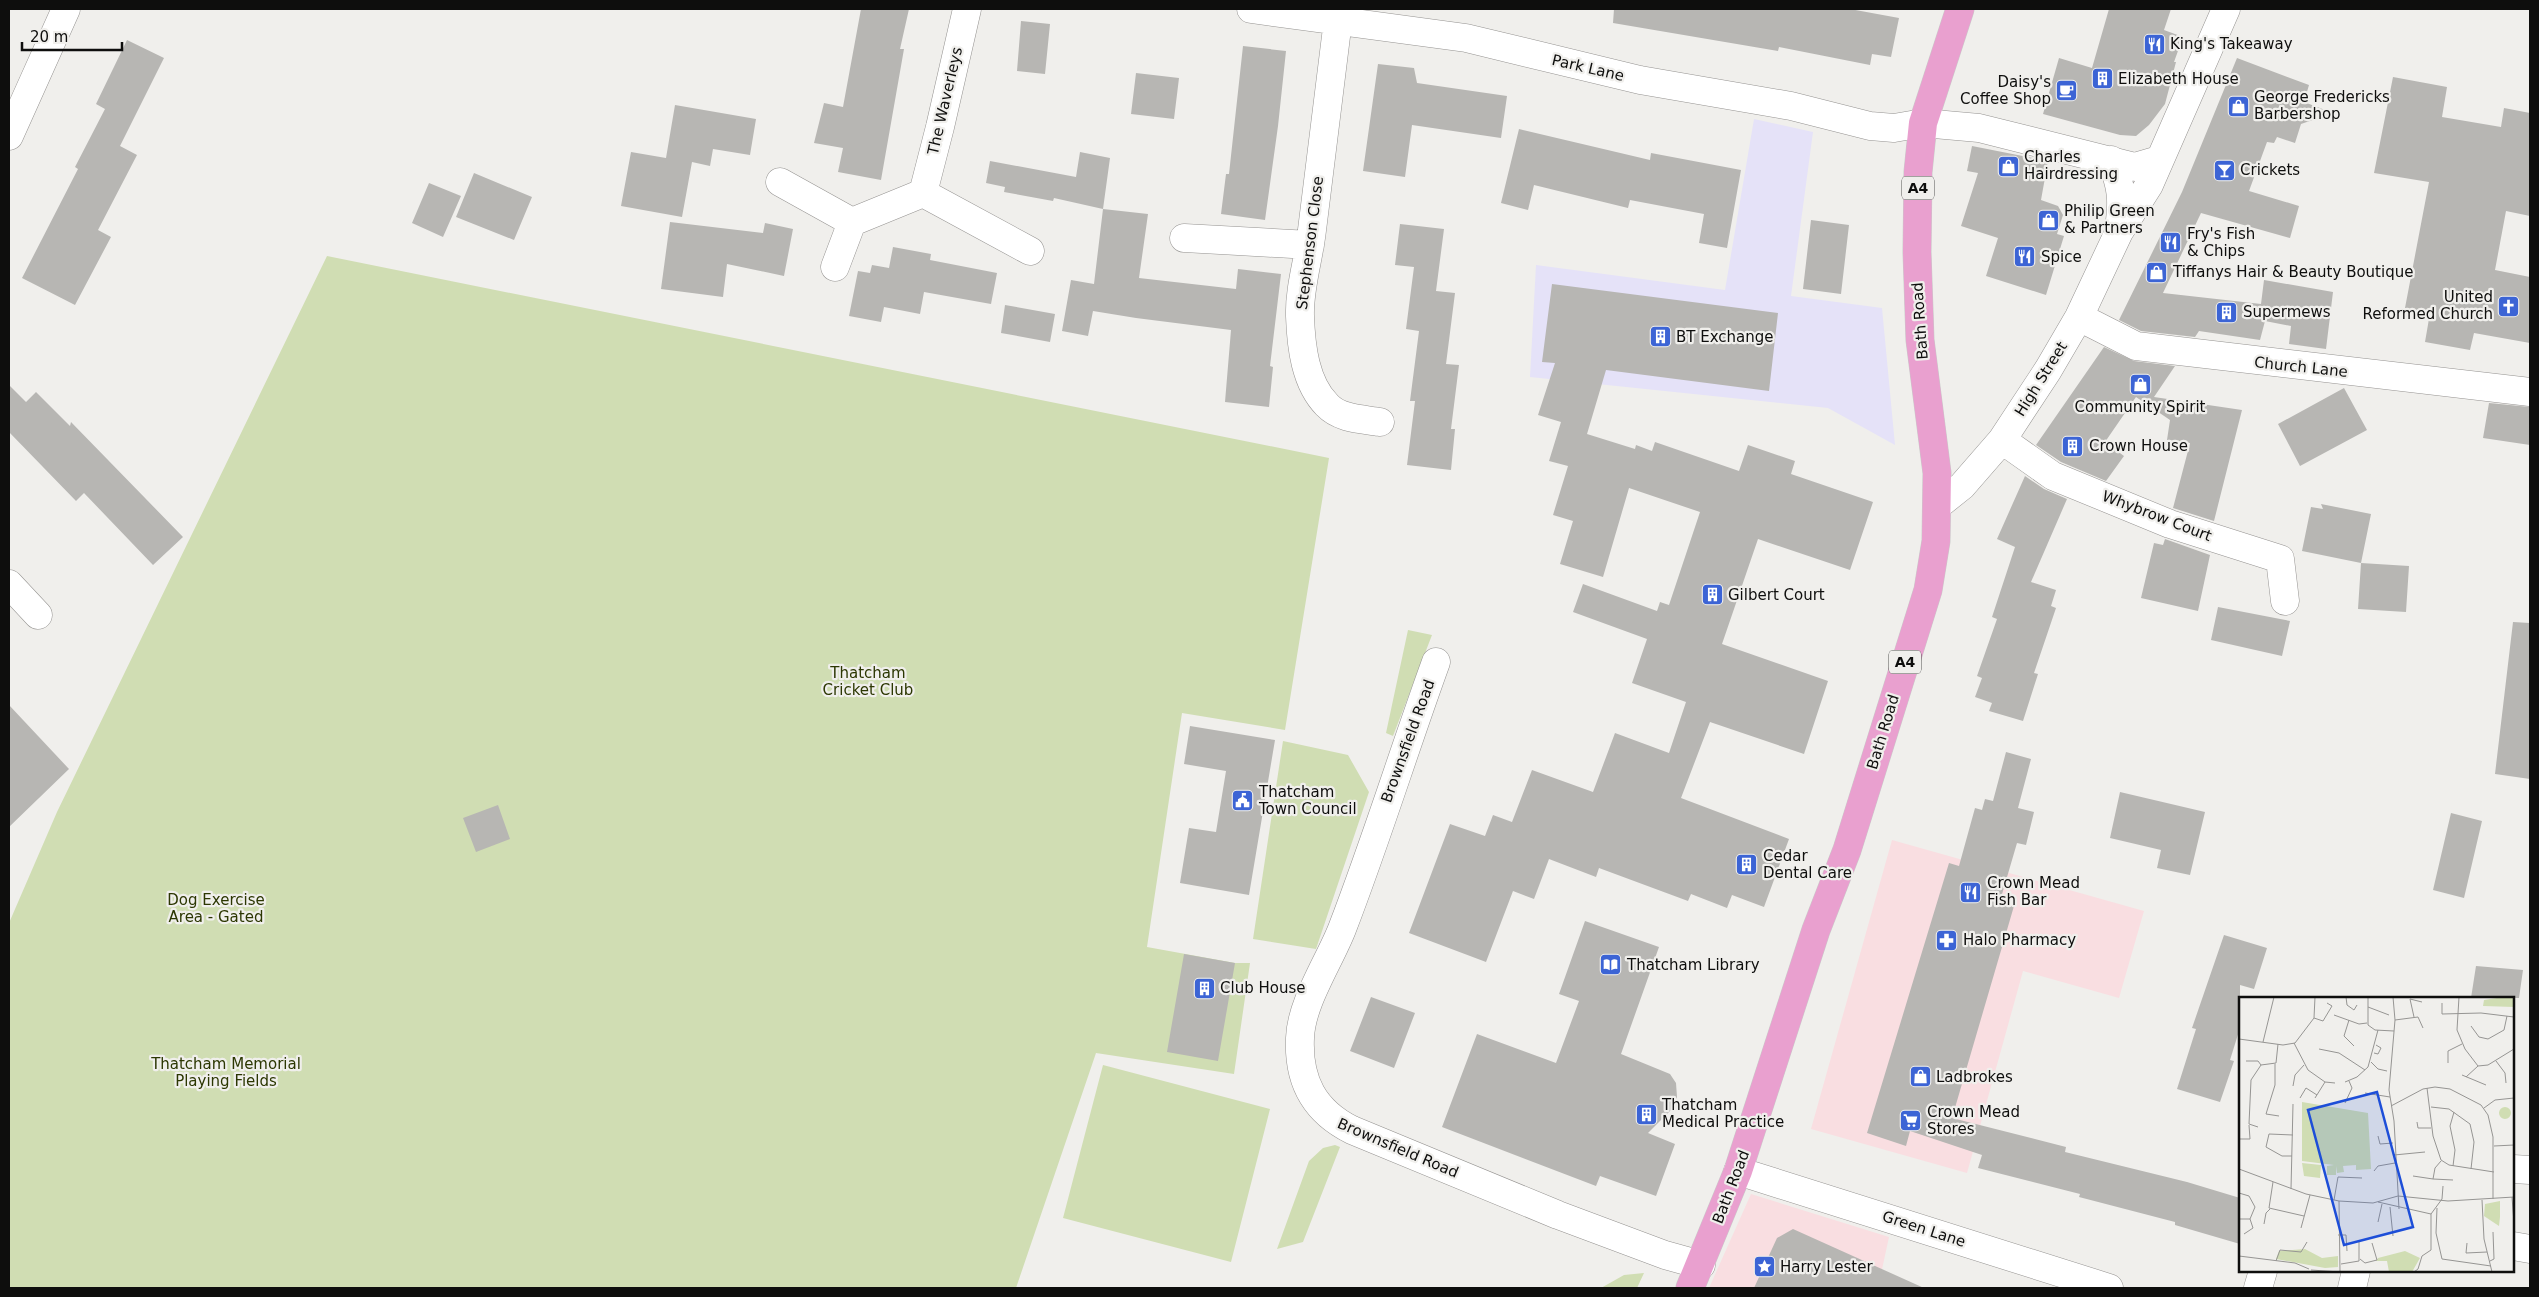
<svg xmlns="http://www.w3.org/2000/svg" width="2539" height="1297" viewBox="0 0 2539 1297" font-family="'DejaVu Sans',sans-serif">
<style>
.commercial{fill:#f9dee1}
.industrial{fill:#e5e2f8}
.green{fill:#d0ddb3}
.building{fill:#b7b6b3}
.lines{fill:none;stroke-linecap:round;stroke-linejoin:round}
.minor-casing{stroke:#959391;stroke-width:29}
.major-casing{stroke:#cacaca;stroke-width:29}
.minor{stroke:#fff;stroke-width:28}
.major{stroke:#e9a0cf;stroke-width:28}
.labels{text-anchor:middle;stroke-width:4.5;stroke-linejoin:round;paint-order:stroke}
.shield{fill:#f0efec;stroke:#525250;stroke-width:1}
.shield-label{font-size:14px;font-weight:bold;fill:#0e0e0d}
.poi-label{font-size:15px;fill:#0e0e0d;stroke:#f0efec;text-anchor:start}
.street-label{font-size:15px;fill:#0e0e0d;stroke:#f0efec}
.park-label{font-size:15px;fill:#2c3702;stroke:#f0efec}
.inset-road{fill:none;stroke:#969593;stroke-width:1}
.view{fill:#1d4ed8;fill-opacity:0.15;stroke:#1d4ed8;stroke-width:2.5}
.inset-edge{fill:none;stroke:#0e0e0d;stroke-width:2.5}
</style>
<rect width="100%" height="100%" fill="#f0efec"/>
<path class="commercial" d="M1892,840l252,71 -25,87 -96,-27 -56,202 -156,-44z
M1751,1194l138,43 -11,51h-169z"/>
<path class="industrial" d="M1754,119l59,13 -22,164 91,12 13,137 -67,-37 -298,-31 6,-112 189,25z"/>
<path class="green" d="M327,256l1002,202 -44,272 -103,-17 -35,234 88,16h15l-16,111 -138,-21 -80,235h-1007v-365l48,-111z
M1408,630l24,5 -39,101 -7,-3z
M1283,741l65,14 21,37 -53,157 -63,-10z
M1103,1065l167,44 -39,153 -168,-44z
M1335,1145l5,2 -37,95 -26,7 32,-88 14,-13z
M1644,1273l-7,15h-36l23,-13z"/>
<path class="building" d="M861,9h48l-9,40h4l-23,131 -43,-8 5,-24 -29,-5 10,-40 19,4z
M1614,9h236l49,9 -8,39 -19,-3 -2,11 -91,-18 -1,4 -165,-28z
M2109,9h62l-7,21 19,7 -9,25h2l-11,42 -16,21 -13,11 -16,-1 -77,-21 16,-56 33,10z
M1021,21l29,3 -5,50 -28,-3z
M127,40l37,18 -44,88 17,9 -39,75 13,7 -36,68 -53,-27 56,-109 -3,-2 30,-58 -9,-5z
M1243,46l43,5 -8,75 -13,94 -44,-6 5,-40h3z
M2237,58l72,27 -5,17 29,11 -32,11 -6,19 -18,-6 -3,6 -7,-1 -18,49 50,15 -9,32 -89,-25 -38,80 98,11 3,-24 69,12 -7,57 -37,-5 2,-18 -26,-5 -5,19 -61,-9 -4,6 -54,-6 -22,-11 63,-128z
M1378,64l36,4 3,15 90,13 -6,42 -89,-13 -7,52 -42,-6z
M1136,73l43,5 -5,41 -43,-5z
M2393,77l54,10 -5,30 59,10 3,-19 26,5v103l-24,-5 -11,59 35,7v66l-56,-10 -4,17 -45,-8 5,-29 -25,-5 24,-126 -55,-9z
M675,105l81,14 -6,36 -37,-6 -3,17 -18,-4 -10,55 -61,-11 10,-54 35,6z
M1519,129l131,31 1,-7 90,17 -14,78 -28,-5 5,-29 -74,-14 -2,8 -94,-23 -6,25 -27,-7z
M1972,146l76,15 -7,39 17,6 5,9 -6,19 7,2 -18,59 -60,-19 12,-38 -37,-12 17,-53 -11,-2z
M1080,152l30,6 -7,51 -49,-11 -1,3 -49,-9 1,-5 -19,-4 4,-22 86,16z
M474,173l58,24 -18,43 -58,-23z
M429,183l32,13 -18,41 -31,-14z
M1103,209l45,5 -9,64 97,11 2,-20 43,5 -11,92 3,1 -4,40 -44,-5 6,-72 -95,-12 -43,-7 -5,25 -26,-5 9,-51 23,4z
M1811,220l38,5 -8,69 -38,-5z
M670,222l93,11 2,-10 28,6 -9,47 -57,-12 -4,33 -62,-8z
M1400,224l44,5 -8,62 19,2 -9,71 13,1 -8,64h4l-4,41 -44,-5 8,-64h-5l9,-70 -13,-2 8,-62 -19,-2z
M893,247l38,7 -1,6 67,13 -6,31 -67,-12 -4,22 -36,-7 -3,15 -32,-6 9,-45 12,2 2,-8 17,3z
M1552,284l226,29 -9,78 -163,-21 -19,64 48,15 1,-4 16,6 3,-9 84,29 9,-26 47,16 -4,13 82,28 -23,68 -92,-31 -36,105 106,37 -24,73 -94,-32 -29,76 108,41 -25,68 -32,-12 -5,13 -36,-14 -3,7 -89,-33 -3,9 -47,-18 -15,40 -21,-8 -27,71 -77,-29 41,-109 35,12 8,-21 19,7 20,-52 61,22 22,-59 54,20 17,-51 -54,-19 15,-44 -74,-27 10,-28 74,27 3,-9 9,3 31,-93 -71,-24 -26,89 -43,-13 13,-43 -20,-6 15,-49 -19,-5 12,-39 -23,-7 17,-52 -13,-1z
M1005,305l50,9 -5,28 -49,-9z
M2104,347l30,14 41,5 -21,31 88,13 -28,111 -41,-13 17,-65 -23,-3 3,-20 -34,-23 -31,45 19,14 -18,25 -45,-19 -25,-17z
M9,385l17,17 10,-10 34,34 1,-4 112,115 -30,28 -69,-72 -8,8 -67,-69z
M2344,388l23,42 -67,36 -22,-42z
M2489,403l41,4v38l-47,-7z
M2025,476l19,13 23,10 -36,83 25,8 -5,16 5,2 -22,65 4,1 -15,47 -34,-10 3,-8 -17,-6 7,-19 -5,-2 20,-57 -5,-2 23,-70 -18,-8z
M2321,504l50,10 -10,49 -59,-12 9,-44 12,2z
M2165,539l45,16 -12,56 -57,-13 13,-55 9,2z
M2361,563l48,3 -3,46 -48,-3z
M2218,607l72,14 -8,35 -71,-16z
M2513,622l17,1v156l-35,-5z
M9,705l60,64 -60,58z
M1190,726l85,14 -26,155 -69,-12 9,-55 27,4 10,-61 -42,-7z
M2006,752l25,7 -13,49 16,4 -8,33 -9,-2 -17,58 14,5 -62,212 114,29 -1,5 122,30 53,16v46l-65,-19v-3l-96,-25 1,-3 -102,-26 4,-13 -72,-24 -4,15 -39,-13 82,-270 10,3 16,-58 7,2 3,-11 8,2z
M2120,792l85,20 -15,63 -33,-7 4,-18 -51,-12z
M498,805l12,34 -34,13 -13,-34z
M2451,813l31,8 -18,77 -31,-8z
M1585,921l74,26 -38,107 49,20 6,9 1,14 -4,11 -25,25 27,11 -19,52 -56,-20 -4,10 -154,-59 35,-93 79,29 23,-62 -20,-7z
M2224,935l43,13 -13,41 -14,-4v43l-10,32 4,1 -14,41 -43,-13 19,-60 -4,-1z
M1184,954l51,9 -17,98 -51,-9z
M2476,966l47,4 -4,28h-48z
M1371,997l44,16 -21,55 -44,-17z
M1793,1229l131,59h-170l23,-50z"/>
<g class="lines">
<defs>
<path id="minor" d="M1251,9l215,29 174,42 151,26 79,20 24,2 29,-5 56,5 156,39 24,-7
M1338,20c-8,70 -17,140 -26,210 -3,28 -13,58 -12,86 1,30 5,67 27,89 13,14 35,14 53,17
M9,136l57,-127
M2111,160c11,27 12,40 8,69
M780,182l72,40 71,-29 17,-66 27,-118
M923,193l107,58
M1184,238l126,7
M835,267l17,-45
M2079,317l57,29 394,46
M2002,440l51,36 117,48 110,35 5,42
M1937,506l25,-20 40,-46 46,-70 31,-53 40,-85 30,-47 77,-176
M9,584l29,31
M1436,662c-32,88 -60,179 -94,267 -13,33 -41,74 -42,109 -2,43 14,73 52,92l206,85 107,40 36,10
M2513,1169l17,1
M1738,1171l371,117
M2513,1246l17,3
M2258,1288l5,-17
M2352,1288l4,-17"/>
<path id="major" d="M1690,1288l48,-117 78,-241 31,-80 81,-260 8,-49 1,-68 -17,-133 -3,-88 1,-80 5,-49 37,-114"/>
</defs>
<use href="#minor" class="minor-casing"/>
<use href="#major" class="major-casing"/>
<use href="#minor" class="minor"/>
<use href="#major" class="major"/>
</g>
<defs>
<symbol id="restaurant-square" viewBox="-11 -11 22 22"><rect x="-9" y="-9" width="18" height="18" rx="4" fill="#3c64d5" stroke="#f0efec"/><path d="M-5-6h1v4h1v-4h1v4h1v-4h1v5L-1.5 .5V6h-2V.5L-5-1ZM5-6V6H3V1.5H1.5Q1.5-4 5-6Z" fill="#fff"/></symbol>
<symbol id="building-square" viewBox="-11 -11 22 22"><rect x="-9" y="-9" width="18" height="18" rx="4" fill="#3c64d5" stroke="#f0efec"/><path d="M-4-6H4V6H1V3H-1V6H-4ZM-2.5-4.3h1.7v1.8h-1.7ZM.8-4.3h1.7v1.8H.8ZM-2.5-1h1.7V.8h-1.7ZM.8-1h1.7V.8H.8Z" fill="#fff"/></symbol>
<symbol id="cafe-square" viewBox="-11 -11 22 22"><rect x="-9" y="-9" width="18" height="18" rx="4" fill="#3c64d5" stroke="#f0efec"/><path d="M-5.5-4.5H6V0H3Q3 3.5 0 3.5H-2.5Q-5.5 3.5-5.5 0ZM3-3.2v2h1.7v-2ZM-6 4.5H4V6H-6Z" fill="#fff"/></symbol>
<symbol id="shop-square" viewBox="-11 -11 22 22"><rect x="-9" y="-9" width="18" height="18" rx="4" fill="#3c64d5" stroke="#f0efec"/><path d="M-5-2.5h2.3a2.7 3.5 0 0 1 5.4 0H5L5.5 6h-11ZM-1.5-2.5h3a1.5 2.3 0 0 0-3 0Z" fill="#fff"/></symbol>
<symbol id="bar-square" viewBox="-11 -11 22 22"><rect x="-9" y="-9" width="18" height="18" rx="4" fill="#3c64d5" stroke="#f0efec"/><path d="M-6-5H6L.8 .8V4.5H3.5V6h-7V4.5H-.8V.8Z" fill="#fff"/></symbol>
<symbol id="church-square" viewBox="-11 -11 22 22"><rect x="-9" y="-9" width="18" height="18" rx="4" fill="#3c64d5" stroke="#f0efec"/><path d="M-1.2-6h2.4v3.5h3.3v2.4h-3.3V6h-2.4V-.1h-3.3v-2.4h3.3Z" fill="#fff"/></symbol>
<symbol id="civic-square" viewBox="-11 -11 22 22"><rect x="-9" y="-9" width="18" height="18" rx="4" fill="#3c64d5" stroke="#f0efec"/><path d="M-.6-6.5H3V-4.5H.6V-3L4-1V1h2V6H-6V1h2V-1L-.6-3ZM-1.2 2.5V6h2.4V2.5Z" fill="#fff"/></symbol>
<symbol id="pharmacy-square" viewBox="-11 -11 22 22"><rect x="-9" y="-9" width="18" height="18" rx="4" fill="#3c64d5" stroke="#f0efec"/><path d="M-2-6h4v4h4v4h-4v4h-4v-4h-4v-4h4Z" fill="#fff"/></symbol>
<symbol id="library-square" viewBox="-11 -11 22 22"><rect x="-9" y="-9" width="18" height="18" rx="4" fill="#3c64d5" stroke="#f0efec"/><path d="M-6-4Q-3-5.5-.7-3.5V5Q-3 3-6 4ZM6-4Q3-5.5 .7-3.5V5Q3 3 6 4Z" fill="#fff"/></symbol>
<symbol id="supermarket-square" viewBox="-11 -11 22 22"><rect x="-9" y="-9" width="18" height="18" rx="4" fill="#3c64d5" stroke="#f0efec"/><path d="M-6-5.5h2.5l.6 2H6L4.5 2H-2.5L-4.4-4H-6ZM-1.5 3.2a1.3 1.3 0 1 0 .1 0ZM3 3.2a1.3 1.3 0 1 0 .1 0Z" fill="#fff"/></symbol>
<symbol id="sight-square" viewBox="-11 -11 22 22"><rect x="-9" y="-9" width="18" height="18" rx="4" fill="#3c64d5" stroke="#f0efec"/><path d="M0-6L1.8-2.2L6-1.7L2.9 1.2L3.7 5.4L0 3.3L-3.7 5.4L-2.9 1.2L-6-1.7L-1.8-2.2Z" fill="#fff"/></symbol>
</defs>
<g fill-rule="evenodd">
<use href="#restaurant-square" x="2142" y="32" width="25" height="25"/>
<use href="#building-square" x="2090" y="66" width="25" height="25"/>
<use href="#cafe-square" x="2054" y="78" width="25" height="25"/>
<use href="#shop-square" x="2226" y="94" width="25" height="25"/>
<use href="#shop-square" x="1996" y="154" width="25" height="25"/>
<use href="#bar-square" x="2212" y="158" width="25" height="25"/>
<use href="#shop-square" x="2036" y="208" width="25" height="25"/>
<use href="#restaurant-square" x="2158" y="230" width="25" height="25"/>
<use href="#restaurant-square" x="2012" y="244" width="25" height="25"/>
<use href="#shop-square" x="2144" y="260" width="25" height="25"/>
<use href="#church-square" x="2496" y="294" width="25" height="25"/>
<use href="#building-square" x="2214" y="300" width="25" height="25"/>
<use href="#building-square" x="1648" y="324" width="25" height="25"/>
<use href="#shop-square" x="2128" y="372" width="25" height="25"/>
<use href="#building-square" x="2060" y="434" width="25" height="25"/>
<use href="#building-square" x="1700" y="582" width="25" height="25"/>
<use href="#civic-square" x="1230" y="788" width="25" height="25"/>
<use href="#building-square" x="1734" y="852" width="25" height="25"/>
<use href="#restaurant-square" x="1958" y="880" width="25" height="25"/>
<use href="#pharmacy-square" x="1934" y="928" width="25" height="25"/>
<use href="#library-square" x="1598" y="952" width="25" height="25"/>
<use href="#building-square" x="1192" y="976" width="25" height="25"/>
<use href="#shop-square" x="1908" y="1064" width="25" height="25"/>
<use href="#building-square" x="1634" y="1102" width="25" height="25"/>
<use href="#supermarket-square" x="1898" y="1108" width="25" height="25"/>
<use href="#sight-square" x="1752" y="1254" width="25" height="25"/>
</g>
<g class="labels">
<g class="shield">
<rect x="1902" y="176.5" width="32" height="23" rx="4"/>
<rect x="1889" y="650.5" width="32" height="23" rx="4"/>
</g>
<g class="shield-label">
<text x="1918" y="193">A4</text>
<text x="1905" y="667">A4</text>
</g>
<g class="poi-label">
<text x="2170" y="49">King's Takeaway</text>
<text x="2118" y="84">Elizabeth House</text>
<text x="2051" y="87" text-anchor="end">Daisy's<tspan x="2051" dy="17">Coffee Shop</tspan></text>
<text x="2254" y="102">George Fredericks<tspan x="2254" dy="17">Barbershop</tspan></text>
<text x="2024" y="162">Charles<tspan x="2024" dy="17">Hairdressing</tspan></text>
<text x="2240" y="175">Crickets</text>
<text x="2064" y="216">Philip Green<tspan x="2064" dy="17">&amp; Partners</tspan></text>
<text x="2187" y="239">Fry's Fish<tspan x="2187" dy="17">&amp; Chips</tspan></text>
<text x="2041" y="262">Spice</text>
<text x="2173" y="277">Tiffanys Hair &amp; Beauty Boutique</text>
<text x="2493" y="302" text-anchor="end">United<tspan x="2493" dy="17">Reformed Church</tspan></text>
<text x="2243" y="317">Supermews</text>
<text x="1676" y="342">BT Exchange</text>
<text x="2140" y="412" text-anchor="middle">Community Spirit</text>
<text x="2089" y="451">Crown House</text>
<text x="1728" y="600">Gilbert Court</text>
<text x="1259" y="797">Thatcham<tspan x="1259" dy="17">Town Council</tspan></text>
<text x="1763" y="861">Cedar<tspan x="1763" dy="17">Dental Care</tspan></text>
<text x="1987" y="888">Crown Mead<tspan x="1987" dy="17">Fish Bar</tspan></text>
<text x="1963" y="945">Halo Pharmacy</text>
<text x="1627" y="970">Thatcham Library</text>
<text x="1220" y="993">Club House</text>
<text x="1936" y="1082">Ladbrokes</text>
<text x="1662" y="1110">Thatcham<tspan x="1662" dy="17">Medical Practice</tspan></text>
<text x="1927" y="1117">Crown Mead<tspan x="1927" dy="17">Stores</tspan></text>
<text x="1780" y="1272">Harry Lester</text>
</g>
<g class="street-label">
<text transform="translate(1588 68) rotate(13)" y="5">Park Lane</text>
<text transform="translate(945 101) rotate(-77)" y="5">The Waverleys</text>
<text transform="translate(1310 243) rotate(-83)" y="5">Stephenson Close</text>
<text transform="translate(1920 321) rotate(-94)" y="5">Bath Road</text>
<text transform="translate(2301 367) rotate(6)" y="5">Church Lane</text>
<text transform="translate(2041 379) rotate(-58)" y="5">High Street</text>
<text transform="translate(2157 516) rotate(21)" y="5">Whybrow Court</text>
<text transform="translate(1883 732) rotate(-73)" y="5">Bath Road</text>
<text transform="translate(1408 741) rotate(-70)" y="5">Brownsfield Road</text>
<text transform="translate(1398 1148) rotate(23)" y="5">Brownsfield Road</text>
<text transform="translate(1731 1187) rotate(-69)" y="5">Bath Road</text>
<text transform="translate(1924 1229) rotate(18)" y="5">Green Lane</text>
</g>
<g class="park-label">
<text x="868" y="678">Thatcham<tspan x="868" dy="17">Cricket Club</tspan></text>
<text x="216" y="905">Dog Exercise<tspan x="216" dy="17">Area - Gated</tspan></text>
<text x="226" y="1069">Thatcham Memorial<tspan x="226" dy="17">Playing Fields</tspan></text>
</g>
</g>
<g transform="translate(2239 997)">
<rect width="275" height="275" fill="#f0efec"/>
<path d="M264,0h11v10l-31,-1 1,-6zM63,105l66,11 3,56 -15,1v-5l-13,1 1,6 -7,1 -1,-7v9h-9v-9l7,-1 -32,-4zM260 116a6 6 0 1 1 12 0a6 6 0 1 1-12 0ZM63,166l19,2 -1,13 -16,-2zM261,204v16l-1,9 -15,-10 1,-12zM66,252l17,9 16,-2v11l-13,1 -49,-9 3,-8zM166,254l15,7 -8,14h-23l-2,-11h-11l2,-3z" fill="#d0ddb3"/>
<path class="inset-road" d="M107,0l1,8 7,5 3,-5M129,0v28l7,5 19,1M154,0l2,23 -6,70 5,31 5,88M220,0l-2,33 8,19 13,17M203,6v11l39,-1 33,4M129,10l21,8M95,18l25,9 8,-1M175,20l-4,-18 12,3M75,21l9,3 9,-15 -5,-3M110,23l-5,16 10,10M156,23l23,-3 5,11M232,29l8,11 9,2 16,-9 3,-14M0,42l44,6 12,-2 19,-25 1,-21M24,45l11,-45M55,46l14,27 17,12 10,1M80,52l20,4 26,17M135,56l4,1 3,-6 -5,-3M7,64h12l3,4M257,64l9,12 1,10M132,65l7,7 9,2M209,66v-12l14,-7M36,67v21l-9,29 13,2M239,69l10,-1 26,-16M223,78l24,10M227,80l12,-11M106,85l12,-5 11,-10 10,-37M54,89l2,-11 9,-10M188,91l6,48 8,24 8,5 45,7M126,96l25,4M61,101l6,-10 11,7M76,101l10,-16M106,106l7,-15 -3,-7M152,109l32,-17 12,-2 15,2 31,16 7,10 5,22v62M192,110l18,2 21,15 4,18 -3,27M245,111l11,-8 19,-2M178,125l1,6h13M19,130l-9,-3 2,-44 10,-15 15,-2 2,-19M139,139l2,8 13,-1M0,142h11l-1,-14M255,149l20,-1M155,158l31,-3M53,159h-10l-16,-9 3,-13 24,1M214,169l2,-16 -5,-24 4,-14M0,172l67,25 33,7 34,2 25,-7 50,5 66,-4M135,174l4,-5 17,-3M174,179l20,3 2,-11 6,-7M194,182l20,1M34,185l-4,26 35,8M52,192l2,-85M0,196l10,3 6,11 -5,12h-11M273,200l2,26M95,203l4,-23 24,1M243,203l2,39 8,33M100,204l1,71M139,205l53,12M151,210l3,29M198,211l-1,25 6,26M139,225l4,-18M25,227l2,-11 4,-4M62,231l9,-33M5,237l9,-6 -3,-9M99,238h8l1,16M228,246l-1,10 21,-1M192,253v-36l11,-15 1,-13M0,259l56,7 14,6M121,262l5,4 12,-3 -5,-17M203,262l49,7M37,264l4,-11 21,2 6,-10M251,264l4,-2 -1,-27M102,267l18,-3v-19M72,273l29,2M175,275l4,-3 4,-13 9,-6"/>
<path class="view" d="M138,95l36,135 -69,18 -36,-135z"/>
<rect width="275" height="275" class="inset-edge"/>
</g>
<rect width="2539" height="1297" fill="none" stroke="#0e0e0d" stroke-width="20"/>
<path d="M22 42v8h100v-8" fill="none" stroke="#0e0e0d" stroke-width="2.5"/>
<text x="30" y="42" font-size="15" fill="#0e0e0d" stroke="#f0efec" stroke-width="4" paint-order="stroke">20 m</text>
</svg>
